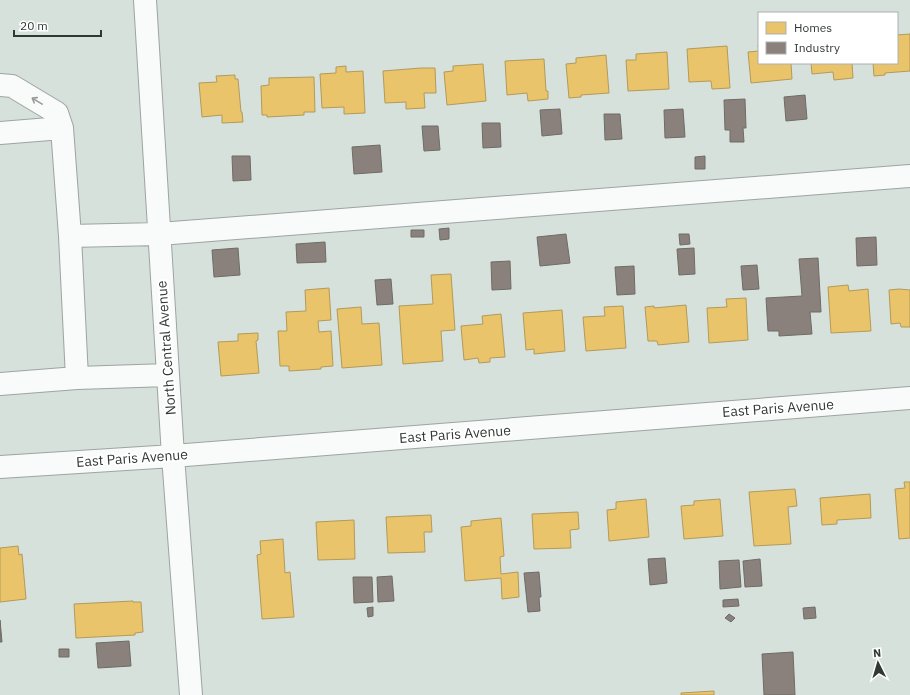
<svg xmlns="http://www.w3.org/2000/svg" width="910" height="695" viewBox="0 0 910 695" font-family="'IBM Plex Sans',sans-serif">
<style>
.homes{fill:#e9c46a;stroke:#b29a5a}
.industry{fill:#8a817c;stroke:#6f6b66}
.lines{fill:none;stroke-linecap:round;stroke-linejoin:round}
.minor-casing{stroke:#9da4a1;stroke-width:24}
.minor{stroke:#f9fafa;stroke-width:22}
.oneway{stroke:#959997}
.labels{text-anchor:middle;stroke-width:4;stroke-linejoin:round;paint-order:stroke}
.street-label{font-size:14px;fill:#313834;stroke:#fff}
</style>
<rect width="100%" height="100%" fill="#d6e1dc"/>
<path class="homes" d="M910,34v37l-25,2v2l-11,1 -1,-13h24v-28z
M758,45h1v18h32l1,16 -41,4 -3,-31 11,-1z
M727,46l3,42 -18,1 -1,-8 -22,1 -2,-33z
M667,52l2,37 -41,2 -2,-31h10v-6z
M606,55l3,38 -28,2v2l-12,1 -3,-34 10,-1v-5z
M544,59l2,32h2v8l-20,2 -1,-8 -20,2 -2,-34z
M811,63h41l1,15 -19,2 -1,-8 -21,2z
M483,64l3,37 -39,4 -3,-33 9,-1v-5z
M346,66v6l17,-1 2,42 -21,1v-7l-22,1 -2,-34 16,-1v-6z
M421,68h14l1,25h-12l1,15 -19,1v-7l-21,1 -2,-32z
M235,75v4h3l3,33h1l1,10 -21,1v-8l-20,2 -3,-34 18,-1 -1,-6z
M314,77l1,35h-11v3l-37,2v-2h-5l-1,-29 8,-1v-7z
M451,274l4,56 -14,1 2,30 -40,3 -4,-58 34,-2 -2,-29z
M848,285l1,6 19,-2 3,42 -40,2 -3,-46z
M329,288l2,32 -13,1 1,11 12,-1 2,35 -12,1v2l-32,2v-5h-9l-2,-35h9l-1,-19 20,-1 -1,-21z
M899,289l11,1v37h-9l-1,-4 -9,1 -2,-34z
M746,298l2,42 -39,3 -2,-35 20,-1 -1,-8z
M686,305l3,37 -31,3 -1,-4h-9l-3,-34 9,-1v2z
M623,306l3,42 -40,3 -3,-34 22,-1 -1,-9z
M361,307l1,17 17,-1 3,42 -40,3 -5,-59z
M562,310l3,41 -31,3v-5l-8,1 -3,-37z
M501,314l4,43 -15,1v4l-11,1 -1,-5 -14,2 -3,-34 22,-2 -1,-8z
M258,333v7l-2,1 3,32 -38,3 -3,-34 20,-1v-7z
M904,482h6v56l-11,1 -4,-50 10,-1z
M795,489l2,17 -9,1 3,37 -37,2 -5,-54z
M870,494l1,24 -34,2v4l-15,1 -2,-27z
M646,499l3,38 -40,4 -2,-31 9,-1v-7z
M720,499l3,37 -39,3 -3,-33 13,-1v-4z
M578,512l1,17 -9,1 1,18 -37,1 -2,-35z
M431,515l1,17h-8l1,20 -37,1 -2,-36z
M501,518l3,38 -4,1 1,17 17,-2 1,25 -17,2 -1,-21 -36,3 -4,-54 10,-1v-5z
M354,520l1,39 -37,1 -2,-38z
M283,539l2,34 5,-1 4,45 -32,2 -5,-64 4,-1 -1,-13z
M18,546l1,9 3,-1 4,45 -26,3v-54z
M133,601v1h8l2,30 -8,1v2l-59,3 -2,-34z
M714,691v4h-33v-2z"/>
<path class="industry" d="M805,95l2,24 -21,2 -2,-24z
M745,99l1,29h-3l1,14h-14v-12h-5l-1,-30z
M560,109l2,25 -20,2 -2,-26z
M683,109l2,28 -20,1 -1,-28z
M604,114h16l2,25 -17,1z
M482,123h18l1,24 -18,1z
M422,126h16l2,24 -16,1z
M380,145l2,27 -28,2 -2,-27z
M232,156h18l1,24 -18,1z
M705,156v13h-10v-12z
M449,228v11l-9,1 -1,-11z
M411,230h13v7h-13z
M566,234l4,29 -30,3 -3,-29z
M679,234h10l1,10 -10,1z
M876,237l1,28 -20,1 -1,-28z
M325,242l1,20 -29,1 -1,-19z
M238,248l2,27 -26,2 -2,-27z
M694,248l1,26 -16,1 -2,-26z
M818,258l3,54h-11l2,22 -33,2v-5h-11l-2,-33 36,-2 -3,-37z
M510,261l1,28 -19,1 -1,-28z
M757,265l2,24 -16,1 -2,-24z
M634,266l1,28 -18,1 -2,-28z
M391,279l2,25 -16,1 -2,-25z
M665,558l2,25 -17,2 -2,-26z
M760,559l2,27 -17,1 -2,-26z
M739,560l2,27 -21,2 -1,-28z
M539,572l2,25h-2l1,14 -12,1 -4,-39z
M392,576l2,25 -16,1 -1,-25z
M353,577h19l1,25 -19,1z
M738,599l1,7 -16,1v-7z
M373,607v9l-5,1 -1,-9z
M815,607l1,11 -12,1 -1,-11z
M729,614l6,4 -4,4 -6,-4z
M0,620l2,22h-2z
M129,641l2,25 -33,2 -2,-25z
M59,649h10v8h-10z
M793,652l2,43h-31l-2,-41z"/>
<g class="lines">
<defs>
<path id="minor" d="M145,0l28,456 18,239
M0,85l12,1 45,27 5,15 8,108
M0,133l62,-5
M168,375l-91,3 -7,-142 89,-2 751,-58
M0,384l77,-6
M0,467l173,-11 737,-58"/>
</defs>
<use href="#minor" class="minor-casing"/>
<use href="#minor" class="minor"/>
</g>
<defs><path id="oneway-shaft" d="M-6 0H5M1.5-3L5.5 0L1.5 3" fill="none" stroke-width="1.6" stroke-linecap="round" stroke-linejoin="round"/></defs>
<use class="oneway" href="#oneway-shaft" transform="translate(37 101) rotate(-149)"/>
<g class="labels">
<g class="street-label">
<text transform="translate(166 348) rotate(-94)" y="5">North Central Avenue</text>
<text transform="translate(778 408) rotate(-4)" y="5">East Paris Avenue</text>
<text transform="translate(455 434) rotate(-4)" y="5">East Paris Avenue</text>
<text transform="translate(132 458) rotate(-4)" y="5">East Paris Avenue</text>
</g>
</g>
<rect x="758" y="12" width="140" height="52" fill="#ffffff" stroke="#adafae"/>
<rect x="766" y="22" width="20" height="12" fill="#e9c46a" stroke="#adafae"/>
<text x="794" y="32" font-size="12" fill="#313834">Homes</text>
<rect x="766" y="42" width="20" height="12" fill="#8a817c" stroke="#adafae"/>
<text x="794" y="52" font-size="12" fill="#313834">Industry</text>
<g transform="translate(878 663) rotate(355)" stroke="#ffffff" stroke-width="3" paint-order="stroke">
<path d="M0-3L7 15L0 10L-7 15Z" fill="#313834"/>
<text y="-6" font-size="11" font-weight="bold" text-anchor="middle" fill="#313834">N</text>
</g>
<path d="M14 30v6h87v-6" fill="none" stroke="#313834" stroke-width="2"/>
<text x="20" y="30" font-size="12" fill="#313834" stroke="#ffffff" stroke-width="3" paint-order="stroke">20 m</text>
</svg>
